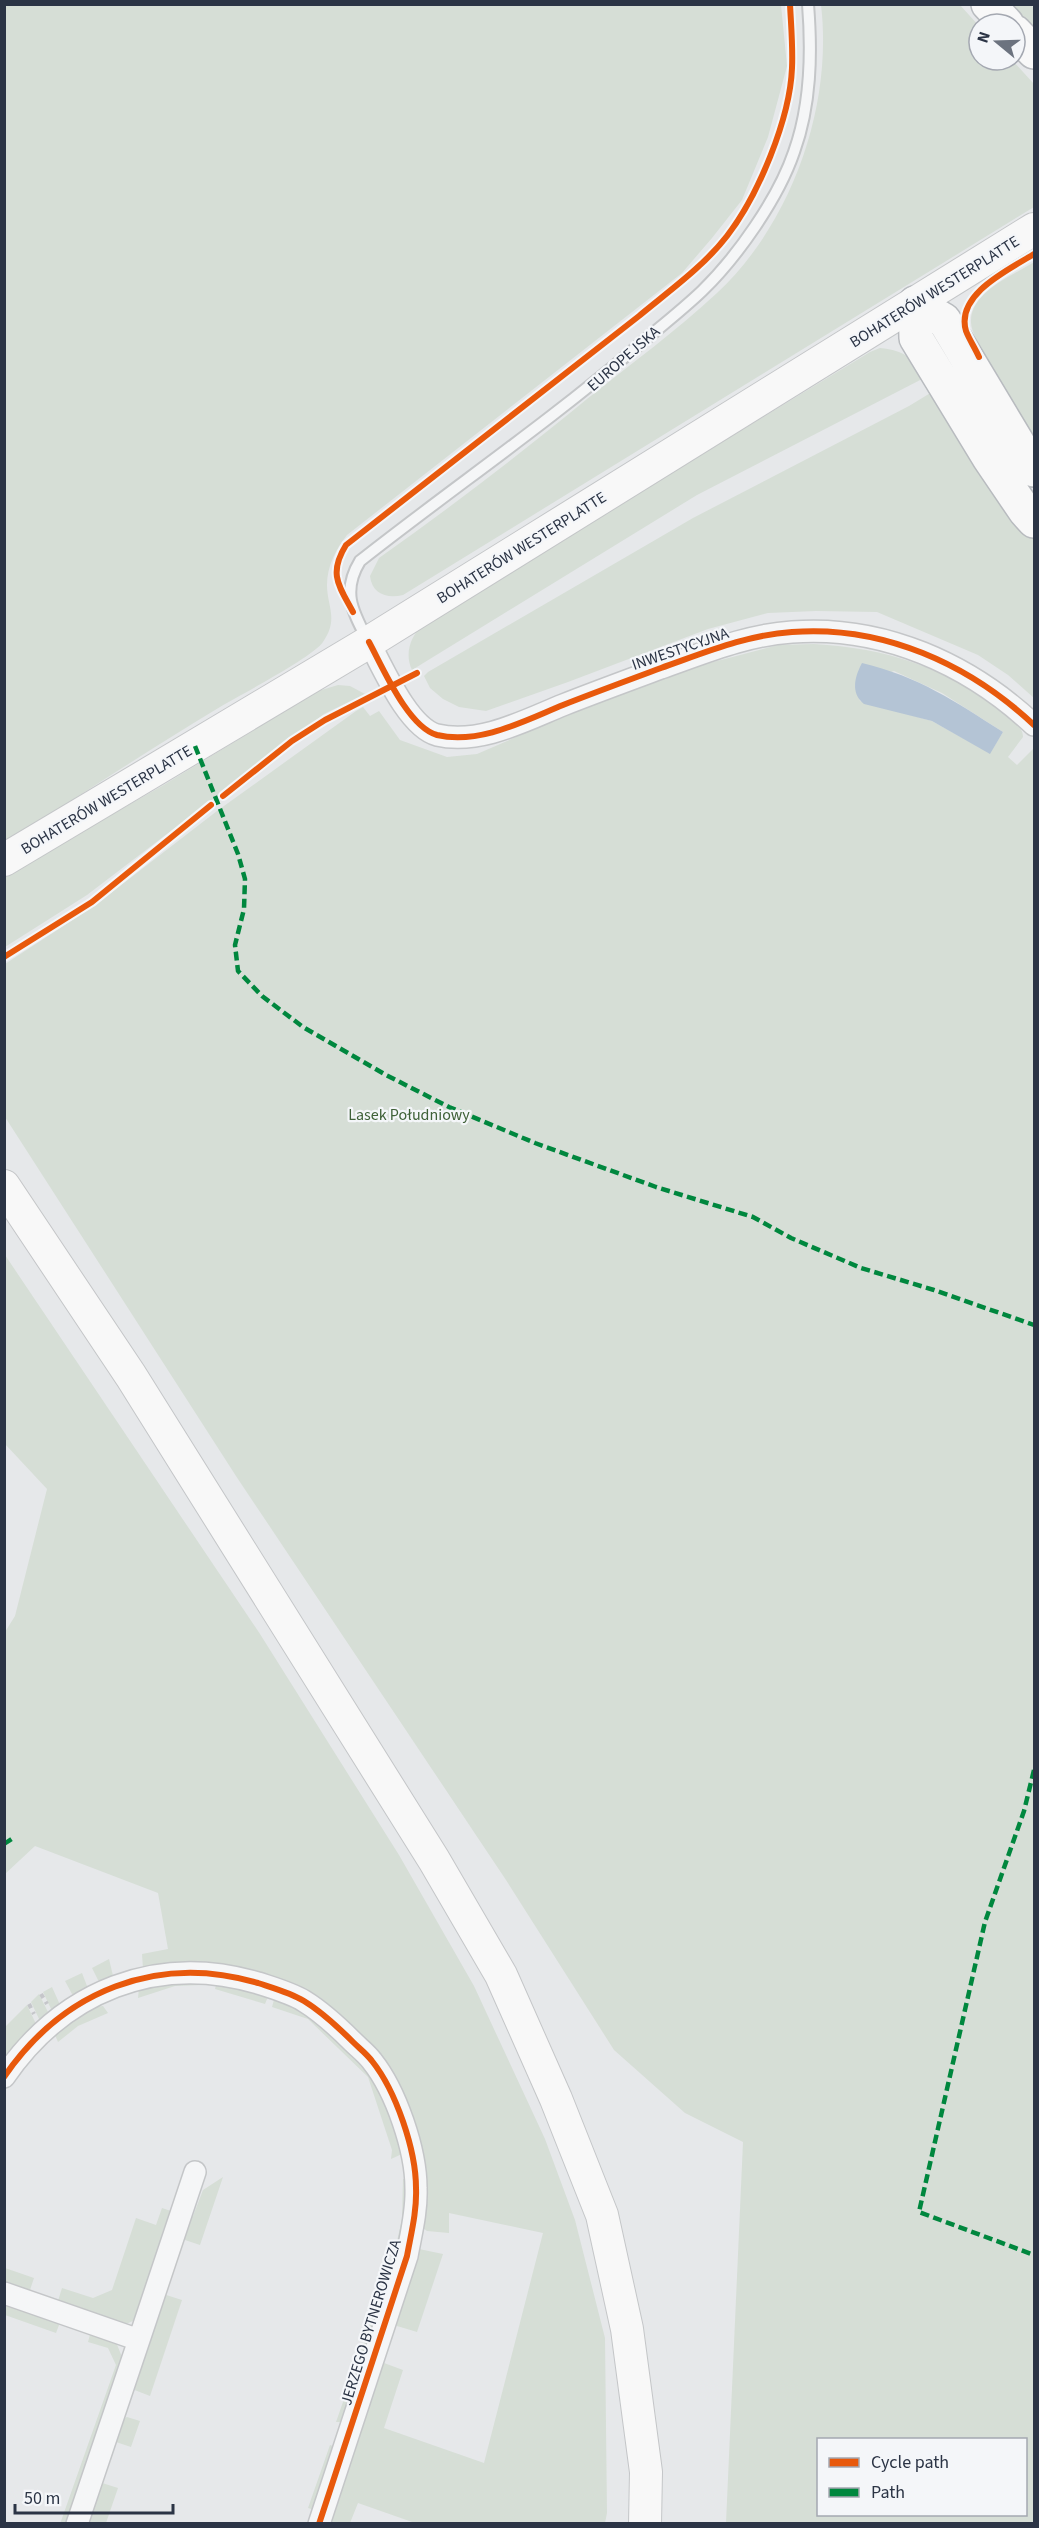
<svg xmlns="http://www.w3.org/2000/svg" width="1039" height="2528" viewBox="0 0 1039 2528" font-family="'Source Sans 3',sans-serif">
<style>
.green{fill:#d6ded6;fill-rule:evenodd}
.water{fill:#b4c4d5}
.lines{fill:none;stroke-linecap:round;stroke-linejoin:round}
.service-casing{stroke:#c4c6c8;stroke-width:14}
.minor-casing{stroke:#c4c6c8;stroke-width:24}
.secondary-casing{stroke:#c4c6c8;stroke-width:34}
.motorway-casing{stroke:#b8bbbf;stroke-width:36}
.path{stroke:#c5c6ca;stroke-width:4;stroke-dasharray:4.5 4.5;stroke-linecap:butt}
.service{stroke:#f5f6f7;stroke-width:10}
.minor{stroke:#f5f6f7;stroke-width:21}
.secondary{stroke:#f8f8f8;stroke-width:32}
.motorway{stroke:#f8f8f8;stroke-width:33}
.quiet{stroke:#00873e;stroke-width:4.5;stroke-dasharray:9 4.5;stroke-linecap:butt}
.cycleway-casing{stroke:#f4f6f9;stroke-width:10}
.cycleway{stroke:#e8590c;stroke-width:6}
.labels{text-anchor:middle;stroke-width:4.5;stroke-linejoin:round;paint-order:stroke}
.street-label{font-size:16px;fill:#2b3445;stroke:#f4f6f9}
.park-label{font-size:16px;fill:#3f6138;stroke:#f4f6f9}
</style>
<rect width="100%" height="100%" fill="#e6e8ea"/>
<path class="green" d="M5,5h776l6,61 -19,71 -26,63 -30,38 -30,35 -335,262c-11,14 -20,31 -20,50 0,21 12,34 -4,57 -10,15 -83,53 -103,65 -73,44 -144,91 -215,136z
M821,5h139l19,21v34h33l22,24v123l-631,388c-16,4 -31,-1 -33,-19l9,-18c71,-50 141,-104 208,-159 44,-35 89,-68 130,-106 75,-70 116,-187 104,-288z
M1012,5h19l3,3v20z
M1034,262v189l-55,-86 8,-6c-5,-11 -17,-26 -16,-39 1,-29 43,-45 63,-58z
M880,348c26,3 30,9 46,29l-229,118 -285,175c-8,-17 -1,-34 11,-46l447,-272z
M937,389l97,151v158l-26,-23 -30,-20 -101,-43 -61,-1 -48,2 -60,16 -140,53 -82,29 -27,-4 -16,-8 -13,-11 -6,-12 4,-4 265,-154 216,-112z
M814,644c72,4 133,23 190,70 8,6 19,12 19,23l-15,20 9,8 17,-17v1775h-308l17,-381 -58,-29 -71,-63 -108,-170 -270,-404 -231,-359v-153l89,-58 123,-95 139,-100 7,-4 7,9 9,-5 21,29 47,17 30,-3 113,-49 108,-39 80,-21zM894,671l48,22 61,39 -13,21 -58,-32 -72,-20 -5,-17zM818,2440h208v74h-208z
M338,685l12,1 15,8 -41,20 -237,181 -82,52v-72l157,-89 156,-95z
M5,1255l255,379 139,221 75,131 71,153 30,81 30,118 2,175 -2,10h-190l-57,-20 -8,20h-24l55,-158 3,-2 19,7 -19,58 100,35 59,-230 -94,-20v20l-22,-2 -4,-3 4,-55 -4,-22 -22,-62 -73,-83 -185,-37 -1,-15 26,-5 -10,-56 -123,-47 -30,28v-242l10,-16 32,-127 -42,-45z
M109,1959l5,21 -10,4 -6,-4 -6,-12z
M82,1973l5,13 -1,5 -8,4 -6,-1 -7,-13z
M204,1979l-2,6 -27,1 -37,12 1,-10z
M217,1981l52,13 -4,10 -50,-15z
M52,1987l9,20 -8,6 -10,-21z
M39,1994l11,22 -9,7 -10,-21z
M275,1996l25,11 65,56 30,56 7,35 -11,5 1,-9 -24,-73 -60,-58 -36,-12z
M27,2005l10,21 -32,38v-37z
M103,2006l5,7 -30,13 -20,16 -3,-7 2,-5 36,-23z
M223,2177l-23,68 -15,-5 -3,-3 8,-19 3,-2 10,-26z
M403,2179h7l-1,40 -36,111 -5,-2 24,-65 10,-44z
M162,2208l12,4 -39,108 -11,5 -67,-21 5,-16 31,10 19,-8 24,-72 20,7z
M419,2249l24,5 -26,78 -20,-6 -2,-3z
M5,2268l29,10 -4,12 -4,3 -21,-7z
M163,2294l19,6 -32,96 -18,-7z
M5,2302l52,18 2,5 -3,8 -51,-18z
M91,2331l25,11 6,15 -54,166 -8,1 56,-159 -8,-17 -20,-6z
M364,2342l7,5 -27,75h-8z
M127,2417l13,4 -9,26 -15,-5 5,-22z
M330,2445l6,2 -21,63 -7,-2z
M99,2482l19,6 -12,35 -21,1z"/>
<path class="water" d="M862,663c58,14 92,38 141,69l-13,22 -58,-33 -68,-17c-14,-11 -9,-28 -2,-41z"/>
<g class="lines">
<defs>
<path id="service" d="M368,641c-15,-29 -27,-49 -8,-80 90,-71 185,-136 273,-211 22,-19 47,-38 69,-59 35,-34 76,-92 92,-139 17,-47 18,-98 14,-148"/>
<path id="minor" d="M369,642c14,26 39,85 68,93 43,10 89,-15 126,-30 33,-13 66,-25 98,-37 43,-15 85,-33 131,-36 91,-7 177,32 242,93
M4,2077c59,-86 153,-124 254,-94 15,5 33,10 46,18 18,11 34,26 49,41 6,6 14,12 19,19 24,30 44,89 44,127 1,23 -5,46 -9,68l-88,268
M4,2293l135,47 -62,184
M139,2340l56,-168"/>
<path id="secondary" d="M4,860l365,-218 665,-413
M4,1186l127,190 303,484 67,115 55,124 46,116 25,114 19,143 -1,52"/>
<path id="motorway" d="M988,4l19,20
M1015,32l19,20
M915,303l1,35 73,120 36,53 9,10
M915,303l29,17 90,150"/>
</defs>
<use href="#service" class="service-casing"/>
<use href="#minor" class="minor-casing"/>
<use href="#secondary" class="secondary-casing"/>
<use href="#motorway" class="motorway-casing"/>
<path class="path" d="M41,1994l6,10
M29,2004l5,10"/>
<use href="#service" class="service"/>
<use href="#minor" class="minor"/>
<use href="#secondary" class="secondary"/>
<use href="#motorway" class="motorway"/>
<path class="quiet" d="M195,746l43,108 7,25 -1,30 -9,36 3,26 24,25 41,31 83,48 63,32 86,36 121,44 97,30 38,21 70,30 73,22 100,35
M1034,1770l-10,41 -39,111 -66,290 115,43
M4,1844l9,-6"/>
<defs>
<path id="cycleway" d="M979,357c-4,-9 -10,-18 -13,-26 -11,-37 44,-62 68,-77
M353,612c-14,-26 -25,-38 -7,-67l293,-229c30,-25 64,-49 88,-80 31,-40 63,-117 65,-168 1,-21 -1,-43 -2,-64
M369,642c14,26 39,85 68,93 43,10 89,-15 126,-30 33,-13 66,-25 98,-37 43,-15 85,-33 131,-36 91,-7 177,32 242,93
M223,796l69,-55 33,-21 92,-47
M4,957l88,-55 119,-97
M4,2077c59,-86 153,-124 254,-94 15,5 33,10 46,18 18,11 34,26 49,41 6,6 14,12 19,19 24,30 44,89 44,127 1,23 -5,46 -9,68l-88,268"/>
</defs>
<use href="#cycleway" class="cycleway-casing"/>
<use href="#cycleway" class="cycleway"/>
</g>
<g class="labels">
<g class="street-label">
<text transform="translate(934 291) rotate(-32)" y="6">BOHATERÓW WESTERPLATTE</text>
<text transform="translate(623 358) rotate(-41)" y="6">EUROPEJSKA</text>
<text transform="translate(521 547) rotate(-32)" y="6">BOHATERÓW WESTERPLATTE</text>
<text transform="translate(680 648) rotate(-19)" y="6">INWESTYCYJNA</text>
<text transform="translate(106 799) rotate(-31)" y="6">BOHATERÓW WESTERPLATTE</text>
<text transform="translate(370 2322) rotate(-73)" y="6">JERZEGO BYTNEROWICZA</text>
</g>
<g class="park-label">
<text x="409" y="1120">Lasek Południowy</text>
</g>
</g>
<rect width="1039" height="2528" fill="none" stroke="#2b3445" stroke-width="12"/>
<rect x="817" y="2438" width="210" height="78" fill="#f4f6f9" stroke="#a4a8b1" stroke-width="1.5"/>
<rect x="829" y="2458" width="30" height="9" fill="#e8590c" stroke="#a4a8b1" stroke-width="1.5"/>
<text x="871" y="2468" font-size="18" fill="#2b3445">Cycle path</text>
<rect x="829" y="2488" width="30" height="9" fill="#00873e" stroke="#a4a8b1" stroke-width="1.5"/>
<text x="871" y="2498" font-size="18" fill="#2b3445">Path</text>
<g transform="translate(997 42) rotate(289)"><circle r="28" fill="#f4f6f9" stroke="#a4a8b1" stroke-width="1.5"/>
<path d="M0-4.5L10 22L0 15L-10 22Z" fill="#6c737f"/>
<text y="-9" font-size="16" font-weight="bold" text-anchor="middle" fill="#2b3445">N</text>
</g>
<path d="M15 2504v9h158v-9" fill="none" stroke="#2b3445" stroke-width="3"/>
<text x="24" y="2504" font-size="18" fill="#2b3445" stroke="#f4f6f9" stroke-width="4.5" paint-order="stroke">50 m</text>
</svg>
